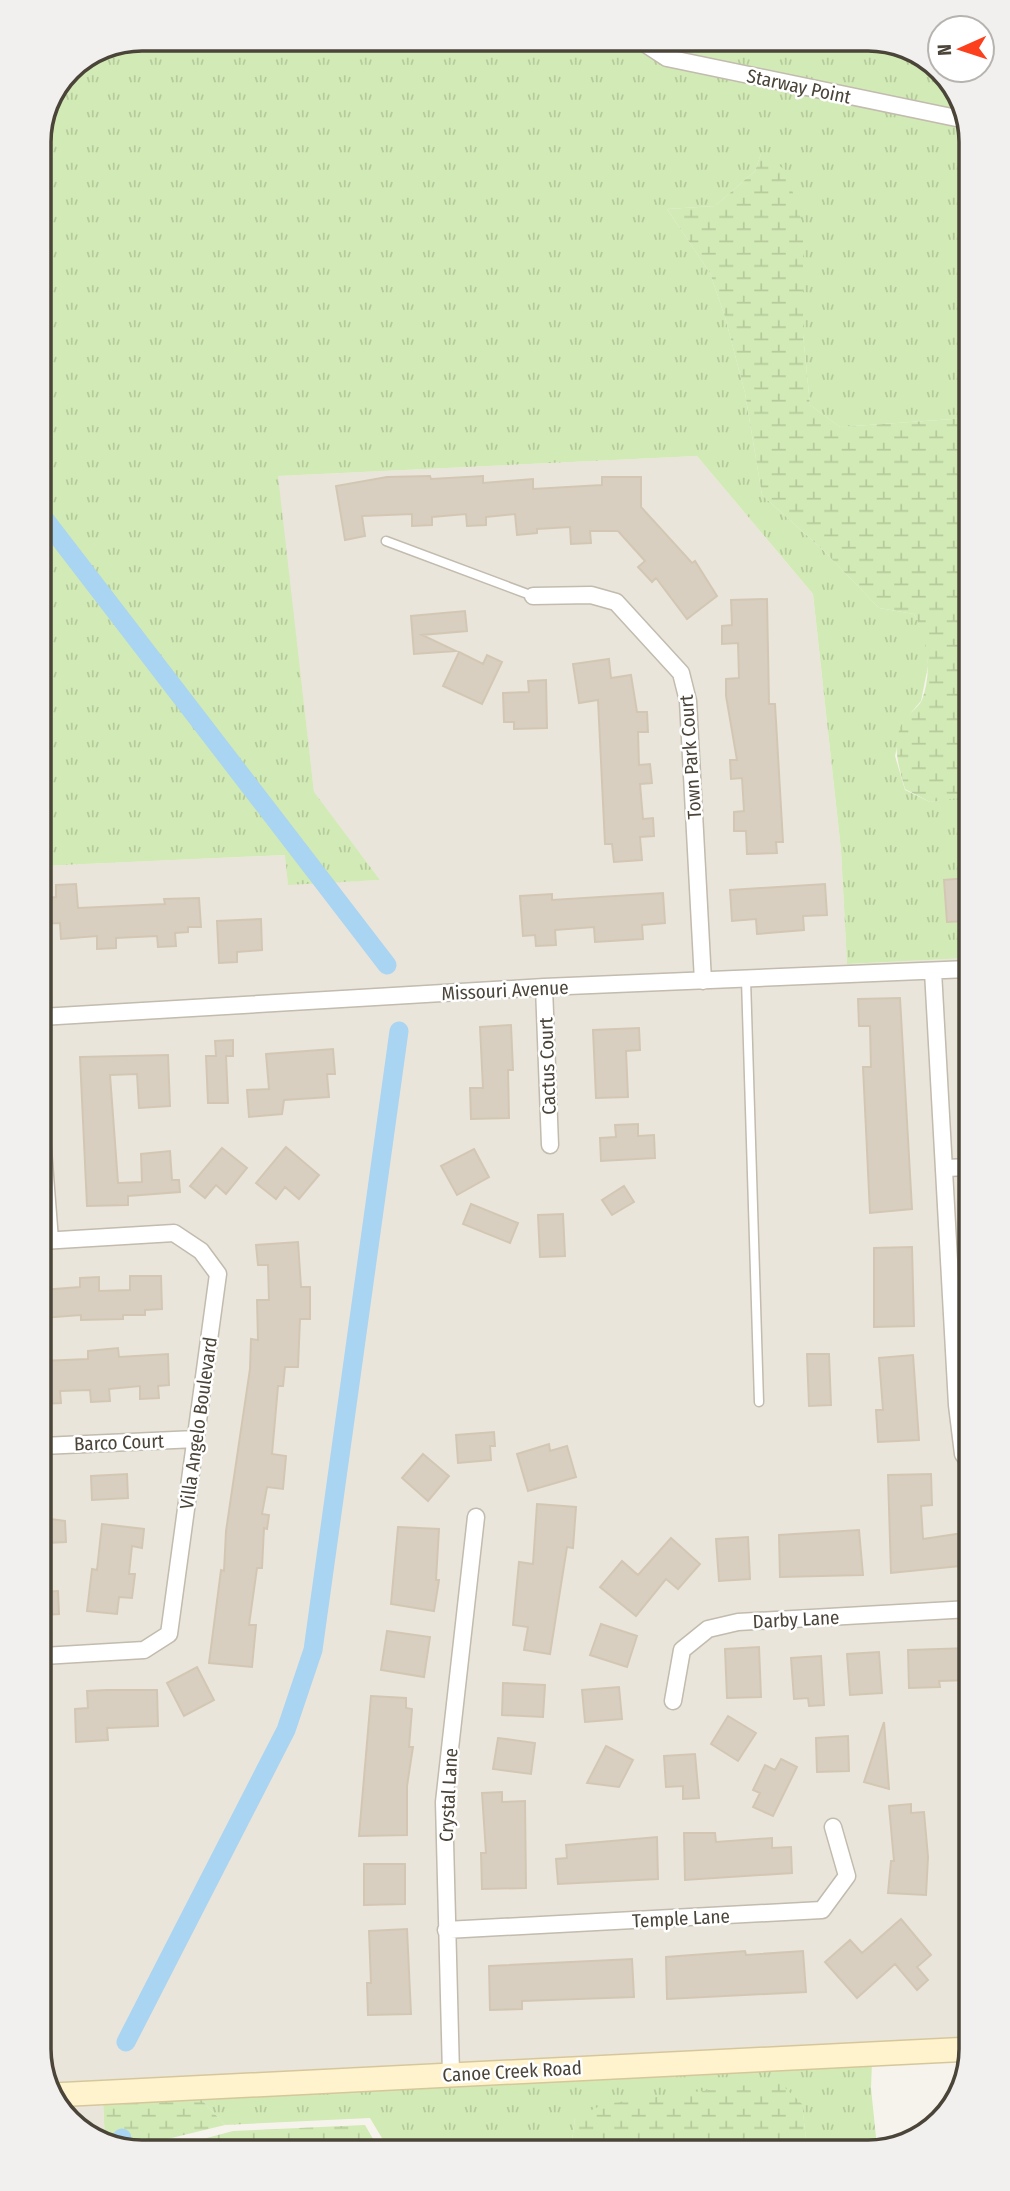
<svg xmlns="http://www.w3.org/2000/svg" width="1010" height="2191" viewBox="0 0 1010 2191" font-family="'Fira Sans Condensed',sans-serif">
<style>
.residential{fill:#eae5da}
.grass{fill:url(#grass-tufts)}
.wetland{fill:url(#wetland-marsh)}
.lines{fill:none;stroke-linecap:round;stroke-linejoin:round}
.canal{stroke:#a9d4f2;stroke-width:19}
.building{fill:#d8cfc1;stroke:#d3c7b4;stroke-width:2}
.service-casing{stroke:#c2bbae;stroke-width:11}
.minor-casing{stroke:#c2bbae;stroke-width:19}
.secondary-casing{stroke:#d6c79b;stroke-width:26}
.service{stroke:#fff;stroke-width:8}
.minor{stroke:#fff;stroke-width:16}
.secondary{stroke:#fff3cd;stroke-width:23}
.labels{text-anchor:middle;stroke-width:5;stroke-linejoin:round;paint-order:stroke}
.street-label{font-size:19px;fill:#4b4439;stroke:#fff}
.rim{fill:none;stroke:#4b4439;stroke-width:3.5}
</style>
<defs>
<pattern id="grass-tufts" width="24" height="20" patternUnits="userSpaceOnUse" patternTransform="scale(1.75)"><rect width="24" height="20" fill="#d2eab5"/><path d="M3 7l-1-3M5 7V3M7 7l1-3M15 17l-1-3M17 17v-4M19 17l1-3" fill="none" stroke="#b6ca9c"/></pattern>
<pattern id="wetland-marsh" width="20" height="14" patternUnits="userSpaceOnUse" patternTransform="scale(1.75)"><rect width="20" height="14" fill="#d2eab5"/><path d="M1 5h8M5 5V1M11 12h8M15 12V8" fill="none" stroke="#b6ca9c"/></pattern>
</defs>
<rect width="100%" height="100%" fill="#f6f3ec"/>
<path class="residential" d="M697,456l116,138 28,256 6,114 121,-6 3,1081 -925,47 -5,-1220 245,-11 2,29 92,-4 -66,-87 -37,-317z
M103,2101l2,40 -26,-10 -20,-27z"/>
<path class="grass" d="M142,39h734l55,21 35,48 1,310 -127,9 -30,-22 -7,-71 -42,-180 -6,17 -40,35 -48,3 43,64 15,44 20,76 17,102 61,55 56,58 35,6 12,26 2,26 -7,35 -19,22 -7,33 10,34 25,12 38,-7v163l-121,6 -6,-114 -28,-256 -116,-138 -419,20 36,316 66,88 -92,5 -3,-30 -244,11 -2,-731 30,-67z
M872,2062l-1,26 6,59 -70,1 -5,-43 -227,13 -4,31 -182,1 -19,-32 -145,7 -27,-29z"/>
<path class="wetland" d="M764,153l22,18 17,54v109l7,71 30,22 127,-9 -1,379 -36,5 -25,-13c-6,-22 -13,-41 -4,-64 4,-10 17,-16 21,-25 11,-30 5,-59 -8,-86l-35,-6 -56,-58 -61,-55 -17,-102 -20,-76 -15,-44 -43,-64 48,-3 40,-35 6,-17z
M778,2081l24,23 5,44 -236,1 4,-31 29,-14z
M198,2096l27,29 -74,18 -6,9h-11l-29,-11 -2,-40z
M365,2125l15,26 -226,1 79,-21z"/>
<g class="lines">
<path class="canal" d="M40,513l347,452
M126,2042l160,-312 27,-80 86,-619
M122,2138v10"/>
</g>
<path class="building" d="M430,476l1,3 52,-3v7l50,-4v10l69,-4v-8h39v30l51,56 3,-2 22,35 -30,23 -31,-41 -4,4 -14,-15 7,-6 -27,-30h-28l1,12 -20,1 -1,-17 -33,2v4l-20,2 -2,-21 -29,3v8l-19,1 -1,-12 -34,3v8l-20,1v-12l-50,2 3,20 -20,4 -9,-54 51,-9z
M767,599l2,105h6l8,138h-7l1,11 -30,1 -1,-23h-12v-19l10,-1 -2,-33 -11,1 -1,-19h7l-11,-64v-17l13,-1 -1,-35 -16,1v-18l10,-1 -1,-25z
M465,611l2,20 -45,4 34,16 -42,3 -3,-38z
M459,652l24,12 4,-9 15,7 -20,42 -39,-18z
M609,659l2,19 20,-3 6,37h10l1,20h-10l1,33 11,-1 2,19 -12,1 3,35 10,-1 1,18 -14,1 2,23 -28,2 -2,-18h-7l-7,-144 -19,3 -6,-39z
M546,680l1,48 -33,1v-7h-10l-1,-29 26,-1 -1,-11z
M968,878l-2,43 -19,1 -3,-42z
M76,884l2,24 87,-4 -1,-5 35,-1 2,29h-13v5l-13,1 1,13 -18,1 -1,-11 -41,2v10l-19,1v-13l-36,3 -1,-16 -19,1v-26l15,-1v-12z
M825,884l2,31 -24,1 1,14 -47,4 -1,-15 -24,2 -2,-31z
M663,893l2,30 -23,2 1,14 -48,3 -1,-15 -39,3 1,15 -20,1 -1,-11 -12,1 -3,-40 32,-2v6z
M261,919l1,31 -25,2v10l-18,1 -2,-42z
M900,998l12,211 -42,4 -7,-146h8l-1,-41h-11l-1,-27z
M511,1025l2,45h-5l1,48 -38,1 -1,-31h13l-3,-61z
M639,1028l1,22 -14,1 2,46 -32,1 -3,-68z
M233,1040v16h-7l2,47h-20l-2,-47h10l-1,-15z
M333,1049l2,25h-8l2,23 -45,3 -2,14 -33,3 -2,-27 22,-1 -3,-35z
M168,1055l2,51 -31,2 -2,-34 -27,1 8,108 24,-1 -1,-28 29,-3 2,29h7l1,12 -52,4v9l-41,1 -7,-149z
M638,1124v12l16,-1 1,23 -54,3 -1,-23 16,-1 -1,-12z
M286,1147l33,28 -20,24 -14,-12 -9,12 -20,-16z
M222,1148l25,20 -21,26 -10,-9 -11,13 -15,-12z
M474,1149l15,28 -32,18 -16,-29z
M624,1186l10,16 -22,13 -10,-15z
M471,1204l47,19 -8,20 -47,-19z
M563,1214l2,42 -25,1 -2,-42z
M298,1242l3,45h9v32h-10l-2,48h-13l-2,19h-5l-6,68 14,2 -3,33 -16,-2 -5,27 7,1 -2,14 -3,-1 -2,40h-5l-8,57h7l-4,42 -43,-4 12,-93 3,1 2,-40 24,-162 1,-30 7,1 -1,-40h12l-1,-35h-10l-2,-20z
M912,1247l2,79 -40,1v-79z
M130,1276h31l1,33 -17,1v5h-22v4l-42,1v-5l-39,3v-28l38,-3v-9l19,-1v14l31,-1z
M118,1348l1,9 49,-3 1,31 -11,1 1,12 -19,1v-13l-31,3 1,12 -19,1 -1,-12 -30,1 1,12 -18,1 -1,-43 46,-2v-8z
M807,1354h22l2,51 -22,1z
M913,1355l6,85 -41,2 -2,-32h7l-4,-52z
M494,1432l1,14h-5l1,14 -33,3 -2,-28z
M549,1444l1,7 17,-5 9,31 -48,14 -11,-37z
M423,1454l26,22 -21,25 -26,-23z
M127,1474l1,24 -36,2 -1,-24z
M931,1474l1,31 -11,1 2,33 47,-7v33l-79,8 -3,-98z
M537,1504l39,3 -3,41 -6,-1 -17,107 -26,-4 4,-23 -15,-2 6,-63 14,2z
M43,1518l22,3 1,21 -18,1v-7h-5z
M102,1524l42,5 -2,19 -10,-2 -3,28h6l-3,24 -13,-1 -2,17 -30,-3 5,-42 5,1z
M398,1527l41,2 -3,51h3l-5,31 -43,-7z
M859,1530l4,45 -83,2 -1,-42z
M748,1537l2,42 -31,2 -3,-42z
M671,1538l29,26 -22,25 -12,-10 -30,37 -36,-29 22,-26 16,14z
M58,1591l1,23 -16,1v-23z
M601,1624l36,12 -10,31 -37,-12z
M387,1631l43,6 -6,40 -43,-7z
M759,1647l2,50 -34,1 -2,-49z
M970,1648v32l-31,1 1,6 -31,1 -1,-38z
M879,1652l3,41 -32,2 -3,-41z
M821,1656l3,49 -15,1 -1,-8 -14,1 -3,-41z
M197,1667l17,33 -30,16 -17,-33z
M503,1683l42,2 -2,32 -41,-2z
M619,1687l3,32 -37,3 -3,-32z
M106,1690h51l1,36 -51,2 1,12 -32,2 -1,-33 13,-1 -1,-17z
M371,1696l35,2v10l6,1 -3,38h4l-6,39v49l-48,1z
M728,1716l28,17 -18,28 -27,-17z
M884,1722l5,67 -25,-7z
M848,1736l1,35 -32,1 -1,-34z
M498,1738l37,5 -4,31 -38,-5z
M606,1746l27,14 -14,27 -32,-4z
M695,1754l4,44 -16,1v-13l-17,1 -2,-31z
M781,1759l16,8 -24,49 -20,-9 7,-14 -7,-3 12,-25 10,5z
M502,1792v10l23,-1 1,87 -44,1 -1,-36h5l-4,-60z
M911,1804v9l13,-1 4,45 -2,38 -38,-2 3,-32h3l-5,-55z
M684,1833h31l1,9 56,-4v10l19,-1 1,26 -107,7z
M657,1837l1,42 -100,5 -2,-25 11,-1 -1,-13z
M364,1864h41v40l-41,1z
M901,1919l30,36 -14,12 11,13 -11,10 -22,-26 -38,34 -32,-36 25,-22 12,13z
M407,1929l4,85 -43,1 -1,-32h4l-2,-52z
M745,1951l1,4 57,-4 3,41 -139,7 -1,-42z
M632,1959l2,38 -112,4v8l-32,1 -1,-44z"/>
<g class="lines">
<defs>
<path id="service" d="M386,541l147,55
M746,979l13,423"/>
<path id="minor" d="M638,39l29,19 299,62
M533,596l58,-1 25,7 65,71 7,28 15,280
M933,971l24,434 6,49 7,10
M544,987l6,158
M41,1017l503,-30 424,-18
M41,1124l9,116
M946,1168l23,-1
M42,1241l132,-8 27,18 17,23 -49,360 -25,16 -101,6
M42,1446l154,-7
M673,1701l9,-51 26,-21 30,-7 232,-13
M446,1930l376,-20 25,-34 -14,-49
M451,2074l-7,-272 32,-285"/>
<path id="secondary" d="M53,2095l918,-46"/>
</defs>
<use href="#service" class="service-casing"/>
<use href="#minor" class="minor-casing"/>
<use href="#secondary" class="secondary-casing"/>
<use href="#service" class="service"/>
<use href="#minor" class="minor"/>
<use href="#secondary" class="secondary"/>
</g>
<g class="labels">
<g class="street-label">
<text transform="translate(799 86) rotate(12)" y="7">Starway Point</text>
<text transform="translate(690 757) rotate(-94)" y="7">Town Park Court</text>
<text transform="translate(505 990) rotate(-3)" y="7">Missouri Avenue</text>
<text transform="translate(547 1066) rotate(-92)" y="7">Cactus Court</text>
<text transform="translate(198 1423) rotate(-82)" y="7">Villa Angelo Boulevard</text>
<text transform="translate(119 1442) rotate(-2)" y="7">Barco Court</text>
<text transform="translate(796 1619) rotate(-3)" y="7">Darby Lane</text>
<text transform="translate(448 1795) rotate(-87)" y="7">Crystal Lane</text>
<text transform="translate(681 1918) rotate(-3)" y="7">Temple Lane</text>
<text transform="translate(512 2071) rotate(-3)" y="7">Canoe Creek Road</text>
</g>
</g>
<path d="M0 0H1010V2191H0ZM142 51H868A91 91 0 0 1 959 142V2049A91 91 0 0 1 868 2140H142A91 91 0 0 1 51 2049V142A91 91 0 0 1 142 51Z" fill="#f1f0ef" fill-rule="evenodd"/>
<path class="rim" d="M142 51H868A91 91 0 0 1 959 142V2049A91 91 0 0 1 868 2140H142A91 91 0 0 1 51 2049V142A91 91 0 0 1 142 51Z"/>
<g transform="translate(961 49) rotate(267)"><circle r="33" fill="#ffffff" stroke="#b7b4b0" stroke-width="2"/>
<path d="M0-5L12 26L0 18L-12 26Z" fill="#fc3f1d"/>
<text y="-10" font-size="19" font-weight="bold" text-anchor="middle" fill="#4b4439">N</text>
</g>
</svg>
